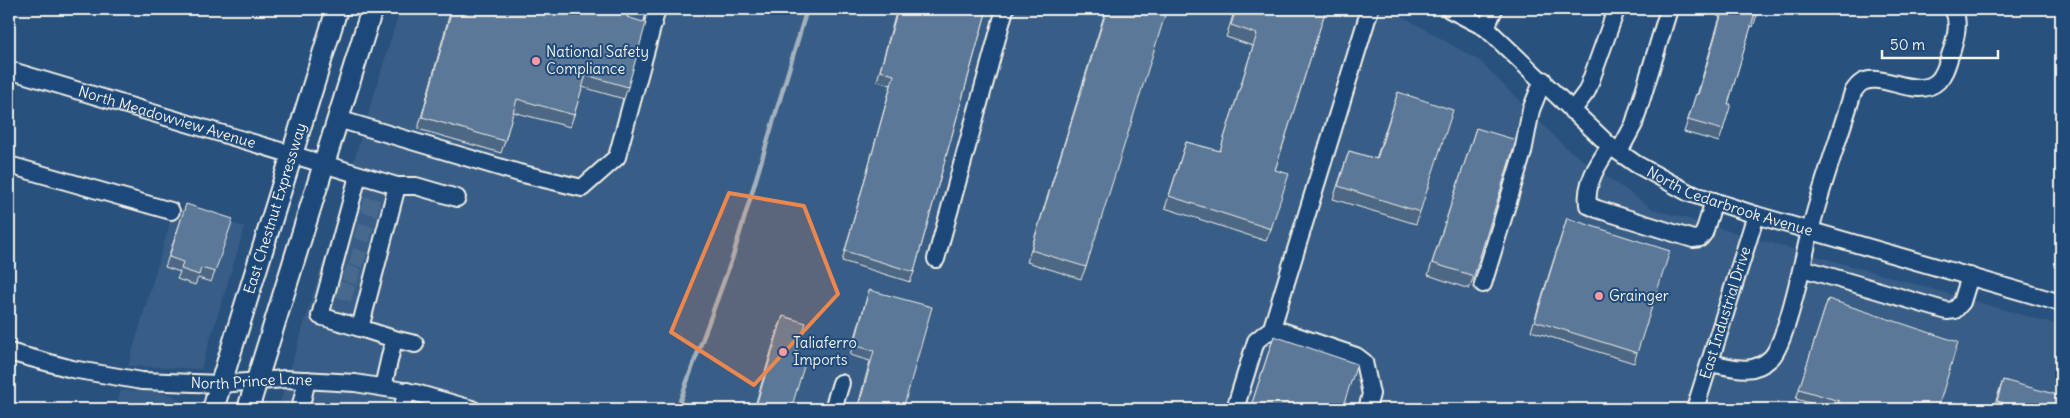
<svg xmlns="http://www.w3.org/2000/svg" width="2070" height="418" viewBox="0 0 2070 418" font-family="Delius,sans-serif">
<style>
.built{fill:#375d86}
.lines{fill:none;stroke-linecap:round;stroke-linejoin:round}
.stream{stroke:#a4b2be;stroke-width:4.5}
.minor-tunnel{stroke:#47698e;stroke-width:16;stroke-dasharray:16 8;stroke-linecap:butt}
.minor-casing{stroke:#f4f1e8;stroke-width:20}
.major-casing{stroke:#f4f1e8;stroke-width:24}
.minor{stroke:#1f4a7a;stroke-width:16}
.major{stroke:#1f4a7a;stroke-width:20}
.wall{fill:#4e6784;stroke:#f4f1e8}
.building{fill:#5b7899;stroke:#f4f1e8}
.marked{fill:#ec874e;fill-opacity:0.2;stroke:#ec874e;stroke-width:4;stroke-linejoin:round}
.poi-dot{fill:#ff9aa2;stroke:#1f4a7a;stroke-width:2}
.labels{text-anchor:middle;stroke-width:4;stroke-linejoin:round;paint-order:stroke}
.poi-label{font-size:15px;fill:#f4f1e8;stroke:#1f4a7a;text-anchor:start}
.street-label{font-size:15px;fill:#f4f1e8;stroke:#1f4a7a}
</style>
<rect width="100%" height="100%" fill="#28517e"/>
<filter id="ink" filterUnits="userSpaceOnUse"><feTurbulence type="fractalNoise" baseFrequency=".02" numOctaves="2"/><feDisplacementMap in="SourceGraphic" scale="10" xChannelSelector="R" yChannelSelector="G"/><feConvolveMatrix kernelMatrix="1 2 1 2 8 2 1 2 1" color-interpolation-filters="sRGB"/></filter>
<g filter="url(#ink)">
<path class="built" d="M400,9h990l90,52 86,87 87,61 408,117v83h-1783z
M179,208l66,19 -44,142 -73,-3 43,-147z
M121,390l38,2 13,3 9,6 6,7 -71,1z"/>
<g class="lines">
<path class="stream" d="M677,409l55,-150 75,-250"/>
<path class="minor-tunnel" d="M363,204l17,4
M356,230l16,5
M351,256l14,4
M344,272l17,6
M338,289l18,6"/>
<defs>
<g id="minor">
<path id="s1" d="M1449,9l37,19 124,118 26,18 53,29 67,22 305,88"/>
<path d="M1486,28l8,-19"/>
<path id="s2" d="M9,70l388,116 -37,142 34,11 -11,48"/>
<path d="M1572,111l15,-20 29,-81"/>
<path d="M338,119l181,54 63,15 35,-31 40,-148"/>
<path d="M1610,146c-12,18 -25,37 -22,59l9,4 96,30 7,-1 4,-5 10,-32"/>
<path d="M1619,152l15,-28 35,-115"/>
<path d="M9,165l162,46"/>
<path d="M358,176l-38,140 40,12"/>
<path d="M397,186h19l41,12"/>
<path d="M936,259l69,-250"/>
<path d="M1802,268l145,43 8,-1 7,-8 8,-26"/>
<path d="M1483,284l40,-132 8,-42 12,-30"/>
<path d="M1271,331l99,-322"/>
<path d="M394,339l21,5"/>
<path id="s3" d="M9,352l63,17 70,12 78,3 65,-5 70,4 61,10 56,16"/>
<path d="M1710,363c22,4 42,13 61,-5 16,-16 33,-102 39,-127 12,-47 29,-93 43,-139 2,-3 5,-7 8,-9 19,-13 57,18 77,-2 8,-8 10,-21 14,-31 4,-14 8,-28 1,-41"/>
<path d="M300,409l7,-29"/>
<path d="M402,409l5,-18"/>
<path d="M833,409l8,-26"/>
<path d="M1235,409l21,-68 11,-9 12,-2 77,26 8,6 7,32 -4,15"/>
<path id="s4" d="M1695,409l61,-194"/>
</g>
<g id="major">
<path id="s5" d="M213,409l124,-400"/>
<path d="M248,409l124,-400"/>
</g>
</defs>
<use href="#minor" class="minor-casing"/>
<use href="#major" class="major-casing"/>
<use href="#minor" class="minor"/>
<use href="#major" class="major"/>
</g>
<path class="wall" d="M451,9h179l-3,8 1,70 -4,12 -42,-12 -8,28 -4,12 -57,-15 -8,29 -4,12 -83,-24z
M897,9h90l-73,263 -4,10 -68,-21 49,-176 -14,-4z
M1106,9h49l-69,258 -5,12 -54,-17z
M1235,9h91l-51,161 -4,59 -5,12 -101,-33 21,-66 34,9 33,-105 -27,-9z
M1719,9h40l-6,18 -2,-1 -23,78 -5,26 -4,12 -35,-10 12,-38 1,1 23,-78 -3,-1z
M1398,92l22,120 -4,12 -83,-25 16,-48 27,8z
M1476,128l-2,148 -5,13 -41,-14z
M183,214l32,58 -4,10 -13,-4 -3,7 -18,-6 3,-7 -15,-5z
M1567,218l70,135 -3,10 -103,-32z
M869,290l34,119h-46l13,-48 -20,-6 16,-55z
M1828,299l110,109 2,1h-110l-34,-10z
M783,316l8,93h-37l24,-81z
M1274,336l68,73h-92z
M2003,380l58,29h-68z"/>
<path class="building" d="M452,9h178l-3,8 19,6 -18,64 -42,-12 -12,40 -57,-16 -12,42 -83,-24z
M898,9h89l-73,263 -69,-21 49,-176 -14,-4z
M1107,9h48l11,3 -80,255 -55,-17z
M1236,9h90l-51,161 14,4 -18,55 -102,-33 17,-54 34,9 37,-117 -26,-9z
M1723,9h36l-2,5 -2,-1 -27,91h3l-8,26 -35,-10 8,-26 2,1z
M1398,92l55,18 -33,102 -82,-26 11,-35 28,8z
M1476,128l40,12 -42,136 -42,-13z
M186,204l47,15 -18,53 -14,-4 -2,7 -18,-6 2,-7 -14,-5z
M1567,218l103,33 -33,102 -102,-32z
M869,290l63,17 -29,102h-45l16,-58 -20,-6z
M1828,299l130,43 -20,66 2,1h-103l2,-8 -40,-12z
M783,316l23,7 -11,33 11,4 -15,49h-36z
M1274,336l83,28 -15,45h-92z
M2003,380l58,16v13h-45l1,-2 -20,-6z"/>
</g>
<path class="marked" d="M729,193l75,13 34,88 -84,91 -83,-53z"/>
<g class="poi-dot">
<circle cx="536" cy="61" r="5"/>
<circle cx="1599" cy="296" r="5"/>
<circle cx="783" cy="352" r="5"/>
</g>
<g class="labels">
<g class="poi-label">
<text x="546" y="57">National Safety<tspan x="546" dy="17">Compliance</tspan></text>
<text x="1609" y="301">Grainger</text>
<text x="793" y="348">Taliaferro<tspan x="793" dy="17">Imports</tspan></text>
</g>
<g class="street-label">
<text dy="5" stroke="none"><textPath href="#s2" startOffset="165">North Meadowview Avenue</textPath></text>
<text dy="5" stroke="none"><textPath href="#s1" startOffset="346">North Cedarbrook Avenue</textPath></text>
<text dy="5" stroke="none"><textPath href="#s5" startOffset="210">East Chestnut Expressway</textPath></text>
<text dy="5" stroke="none"><textPath href="#s4" startOffset="101">East Industrial Drive</textPath></text>
<text dy="5" stroke="none"><textPath href="#s3" startOffset="246">North Prince Lane</textPath></text>
</g>
</g>
<rect width="2070" height="418" fill="none" stroke="#1f4a7a" stroke-width="30"/>
<rect x="15" y="15" width="2040" height="388" fill="none" stroke="#f4f1e8" stroke-width="2" filter="url(#ink)"/>
<path d="M1882 50v8h116v-8" fill="none" stroke="#f4f1e8" stroke-width="2.5"/>
<text x="1890" y="50" font-size="15" fill="#f4f1e8" stroke="#1f4a7a" stroke-width="4" paint-order="stroke">50 m</text>
</svg>
